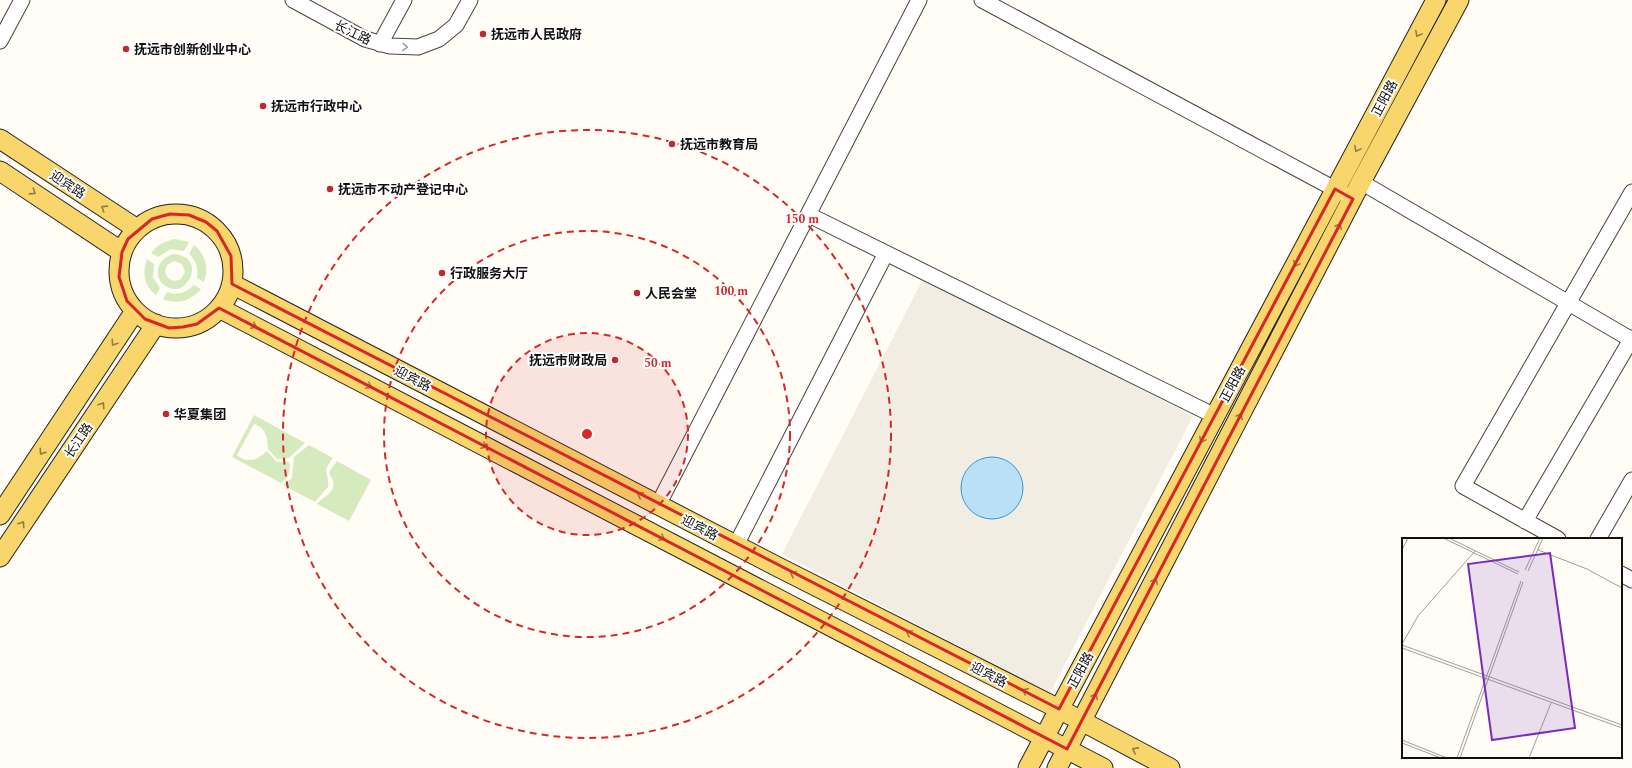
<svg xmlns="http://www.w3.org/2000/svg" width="1632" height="768" viewBox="0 0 1632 768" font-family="Spectral,'Noto Sans SC',serif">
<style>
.green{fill:#d5ebbd;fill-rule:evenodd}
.plaza{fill:#f1ede2}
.water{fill:#b9e0f7;stroke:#3f96cf}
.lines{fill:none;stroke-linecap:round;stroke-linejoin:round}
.minor-casing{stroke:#444;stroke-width:17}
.major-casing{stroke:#222;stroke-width:21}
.minor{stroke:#fff;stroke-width:15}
.major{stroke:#f9d66b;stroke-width:19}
.oneway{stroke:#917d42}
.oneway2{stroke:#a0a0a0}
.marked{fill:none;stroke:#d62828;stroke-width:3;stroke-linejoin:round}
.ring{fill:none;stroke:#d62828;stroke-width:2;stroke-dasharray:7 5}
.poi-dot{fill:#c4262e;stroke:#fff;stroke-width:1.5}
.labels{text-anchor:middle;stroke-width:4;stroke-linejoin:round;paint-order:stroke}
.street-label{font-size:13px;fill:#111;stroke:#fff}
.poi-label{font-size:13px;font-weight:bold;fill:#111;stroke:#fff;text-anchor:start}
.inset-road{fill:none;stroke:#a09f9a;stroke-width:1}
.view{fill:#7b2cbf;fill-opacity:0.15;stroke:#7b2cbf;stroke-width:2}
.inset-edge{fill:none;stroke:#111;stroke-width:2}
.centre{fill:#d62828;stroke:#fff;stroke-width:2}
.ring-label{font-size:12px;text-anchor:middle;font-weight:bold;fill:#d62828;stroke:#fff;stroke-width:4;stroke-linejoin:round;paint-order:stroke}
</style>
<rect width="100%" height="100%" fill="#fffdf5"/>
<path class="green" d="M175,239l14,3 -5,9 -13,-2 -13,8 -7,-4c6,-8 14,-12 24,-14z
M194,245c12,10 15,23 10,37l-7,-4c1,-10 0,-17 -8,-24z
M173,254c38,2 11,52 -11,29 -10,-12 -1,-25 11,-29zM174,261l8,3 3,8 -4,7c-8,4 -13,1 -16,-7l2,-7z
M147,259l7,5 -1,13 7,11 -4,7c-12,-9 -14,-22 -9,-36z
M194,285l7,4c-10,12 -24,16 -38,10l4,-7c11,4 18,1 27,-7z
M254,415l51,28 -16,15 -12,1 -9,-10c0,-11 -2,-21 -14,-25l-17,31c10,9 21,5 30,-4l10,11h12l1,4 -2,11 -7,6 -49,-26z
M309,445l24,13c-13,16 -3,14 -5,29l-13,15 -32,-17 9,-7 2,-21z
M337,461l34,19 -22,41 -32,-17c6,-8 19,-11 16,-23 -1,-3 -3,-5 -4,-9z"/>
<path class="plaza" d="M924,277l269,139 -143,277 -268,-139z"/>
<path class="water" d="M961 488a31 31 0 1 1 62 0a31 31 0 1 1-62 0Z"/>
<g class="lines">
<defs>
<path id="minor" d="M293,0l72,39 25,7 28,1 21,-8 17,-14 14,-25
M982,0l362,194
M0,41l22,-41
M380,44l24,-44
M1361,182l271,158
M809,215l406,201
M658,505l261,-505
M1525,521l107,-183
M1558,539l-95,-53 169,-294
M1598,539l34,-59
M736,545l150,-292
M1621,574l11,6"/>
<path id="major" d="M0,139l137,90
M0,171l122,81
M119 271a57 57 0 1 1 114 0a57 57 0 1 1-114 0Z
M232,284l544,282 283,143 111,59
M219,308l884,460
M0,515l135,-204
M0,557l156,-233
M1028,768l408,-768
M1057,768l304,-586 98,-182"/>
</defs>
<use href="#minor" class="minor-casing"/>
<use href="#major" class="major-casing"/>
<use href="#minor" class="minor"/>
<use href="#major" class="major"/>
</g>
<defs><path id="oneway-chevron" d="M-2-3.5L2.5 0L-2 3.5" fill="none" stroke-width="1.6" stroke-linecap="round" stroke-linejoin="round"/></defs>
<g class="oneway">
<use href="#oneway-chevron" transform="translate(1418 34) rotate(118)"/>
<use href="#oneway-chevron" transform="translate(1357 149) rotate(118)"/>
<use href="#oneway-chevron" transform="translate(33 192) rotate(33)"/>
<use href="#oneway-chevron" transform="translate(104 208) rotate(-147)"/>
<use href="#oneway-chevron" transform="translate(1339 226) rotate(-63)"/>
<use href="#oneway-chevron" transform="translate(1296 264) rotate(118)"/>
<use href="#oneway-chevron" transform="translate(254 326) rotate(27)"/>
<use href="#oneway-chevron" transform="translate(114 343) rotate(124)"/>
<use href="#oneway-chevron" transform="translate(369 386) rotate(27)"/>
<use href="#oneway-chevron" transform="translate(102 405) rotate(-56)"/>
<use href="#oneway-chevron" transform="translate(1240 416) rotate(-63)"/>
<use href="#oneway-chevron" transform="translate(1202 440) rotate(118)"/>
<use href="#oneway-chevron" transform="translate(484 446) rotate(27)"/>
<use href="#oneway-chevron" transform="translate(42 452) rotate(124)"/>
<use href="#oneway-chevron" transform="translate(640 495) rotate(-153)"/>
<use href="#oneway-chevron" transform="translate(22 524) rotate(-56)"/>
<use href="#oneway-chevron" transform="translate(662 538) rotate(27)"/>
<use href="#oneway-chevron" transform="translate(793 574) rotate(-153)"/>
<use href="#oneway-chevron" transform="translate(1155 581) rotate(-63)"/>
<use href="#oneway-chevron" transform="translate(909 633) rotate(-153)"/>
<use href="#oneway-chevron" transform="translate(1025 691) rotate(-153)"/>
<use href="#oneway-chevron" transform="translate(1095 696) rotate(-63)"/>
<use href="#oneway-chevron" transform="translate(1135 750) rotate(-152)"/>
</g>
<use class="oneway2" href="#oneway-chevron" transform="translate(405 47) rotate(2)"/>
<path class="marked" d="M1335,189l18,10 -286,550 -848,-441 -22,16 -14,3 -14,1 -24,-9 -18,-18 -8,-24 3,-25 6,-13 24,-20 18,-5 19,1 17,7 11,9 14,25 1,28 827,425z"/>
<circle cx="587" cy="434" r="101" fill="#d62828" fill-opacity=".12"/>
<g class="ring">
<circle cx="587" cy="434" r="101"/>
<circle cx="587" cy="434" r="203"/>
<circle cx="587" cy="434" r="304"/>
</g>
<g class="poi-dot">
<circle cx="483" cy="34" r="4"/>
<circle cx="126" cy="49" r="4"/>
<circle cx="263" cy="106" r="4"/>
<circle cx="672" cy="144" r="4"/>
<circle cx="330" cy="189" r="4"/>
<circle cx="442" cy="273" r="4"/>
<circle cx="637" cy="293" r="4"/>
<circle cx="615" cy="360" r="4"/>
<circle cx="166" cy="414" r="4"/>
</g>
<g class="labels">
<g class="street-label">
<text transform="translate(353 32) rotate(26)" y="5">长江路</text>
<text transform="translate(1384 98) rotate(-62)" y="5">正阳路</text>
<text transform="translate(68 184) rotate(33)" y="5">迎宾路</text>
<text transform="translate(413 378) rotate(27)" y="5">迎宾路</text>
<text transform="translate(1232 384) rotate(-62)" y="5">正阳路</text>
<text transform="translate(78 440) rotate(-56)" y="5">长江路</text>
<text transform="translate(700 527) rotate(27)" y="5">迎宾路</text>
<text transform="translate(1080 670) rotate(-62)" y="5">正阳路</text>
<text transform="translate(989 674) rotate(27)" y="5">迎宾路</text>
</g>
<g class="poi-label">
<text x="491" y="39">抚远市人民政府</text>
<text x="134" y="54">抚远市创新创业中心</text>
<text x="271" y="111">抚远市行政中心</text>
<text x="680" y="149">抚远市教育局</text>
<text x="338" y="194">抚远市不动产登记中心</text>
<text x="450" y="278">行政服务大厅</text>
<text x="645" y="298">人民会堂</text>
<text x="607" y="365" text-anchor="end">抚远市财政局</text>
<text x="174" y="419">华夏集团</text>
</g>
</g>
<g transform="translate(1402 538)">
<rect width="220" height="220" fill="#fffdf5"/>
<path class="inset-road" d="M41,0l75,36M47,0l70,34M0,12l6,-12M136,12l49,19 35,19M123,32l15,-32M126,33l15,-33M0,106l16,-28 57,-65M0,107l220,80M0,110l220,80M0,202l45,18M0,205l39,15M55,220l64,-177M58,220l63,-176M127,220l22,-55"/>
<path class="view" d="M148,15l25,175 -83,12 -24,-176z"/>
<rect width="220" height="220" class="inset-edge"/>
</g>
<circle cx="587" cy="434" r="6" class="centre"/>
<g class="ring-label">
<text x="802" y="223">150 m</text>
<text x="731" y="295">100 m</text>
<text x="658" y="367">50 m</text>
</g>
</svg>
